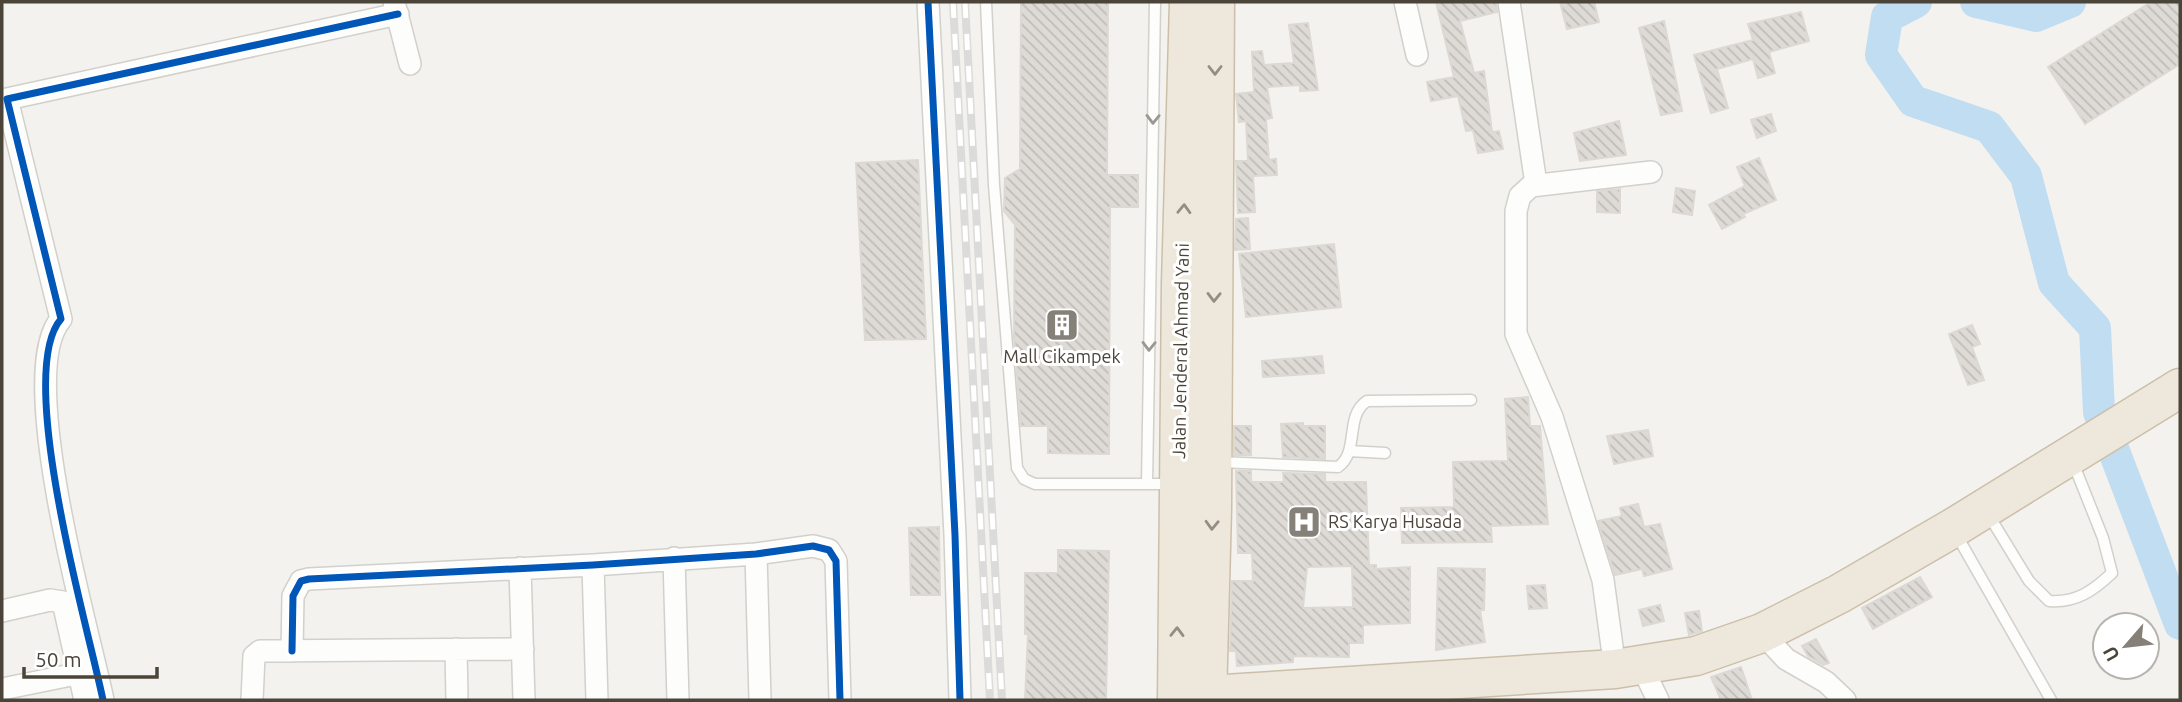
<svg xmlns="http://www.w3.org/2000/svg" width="2182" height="702" viewBox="0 0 2182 702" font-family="Ubuntu,sans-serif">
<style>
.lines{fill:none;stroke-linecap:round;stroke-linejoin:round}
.river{stroke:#c0ddf1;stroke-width:32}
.building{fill:url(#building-back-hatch);stroke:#dcd9d4;stroke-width:2;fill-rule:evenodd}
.lane-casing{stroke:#d2d0cb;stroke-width:13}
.street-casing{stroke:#d2d0cb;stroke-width:24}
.highway-casing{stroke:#ccbfa9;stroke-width:41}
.lane{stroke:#fdfdfc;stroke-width:10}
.street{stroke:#fdfdfc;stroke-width:21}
.highway{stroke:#ede8db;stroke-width:38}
.rail-casing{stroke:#dbdbda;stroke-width:8}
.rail{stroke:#fff;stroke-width:5;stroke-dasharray:16;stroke-linecap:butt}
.cycleway-casing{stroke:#fff;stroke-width:11}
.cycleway{stroke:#0057b8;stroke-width:7}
.oneway{stroke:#948e82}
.oneway2{stroke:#9b9791}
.labels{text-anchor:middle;stroke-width:6;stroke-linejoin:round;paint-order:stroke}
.street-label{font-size:18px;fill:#4b4439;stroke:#fff}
.poi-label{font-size:18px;fill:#4b4439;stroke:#fff}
</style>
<defs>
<pattern id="building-back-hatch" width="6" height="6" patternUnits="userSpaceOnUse" patternTransform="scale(1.75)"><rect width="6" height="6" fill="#dedbd6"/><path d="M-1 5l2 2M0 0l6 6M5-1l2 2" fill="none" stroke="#c0bdb8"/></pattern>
</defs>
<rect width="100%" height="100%" fill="#f4f2ee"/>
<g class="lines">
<path class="river" d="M1916,2l-29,15 -6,38 32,46 76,26 37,49 28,107 41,45 4,84 81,212
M1976,2l60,14 34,-14"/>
</g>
<path class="building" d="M1021,2h87l-1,173h31v32h-28l-1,247 -61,-1v-27h-27l-7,-89 1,-112 -11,-14 1,-33 15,-9z
M1436,2h60l1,10 -37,9 14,52 10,-2 8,61 7,-1 4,18 -25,4 -5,-23 -7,1 -8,-35 -27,5 -4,-19 27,-5z
M1560,2h34l5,20 -32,7z
M2151,2h29v62l-95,60 -37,-57z
M1801,12l8,29 -40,11 6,21 -17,5 -5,-19 -36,10 11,39 -17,5 -17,-58 59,-15 -5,-16z
M1664,21l18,90 -21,4 -22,-87z
M1308,23l10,67 -18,1v-6l-33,2 5,31 -6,1 3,41 7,-1 1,16 -24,1 2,36 -17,1 -2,-52h12l-2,-40 -7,1 -3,-28 18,-2 -2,-40 10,-1 2,14 30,-2 -5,-38z
M1771,114l5,17 -19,7 -6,-18z
M1619,121l7,34 -46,6 -6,-28z
M1759,158l17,42 -33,14 2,3 -23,12 -13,-24 36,-19 -8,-19z
M918,160l8,179 -61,1 -9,-177z
M1676,188l19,3 -3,24 -19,-3z
M1620,189v24l-23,-1v-21z
M1248,218l2,31 -15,1 1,-31z
M1334,244l7,63 -95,10 -7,-63z
M1972,325l8,19 -8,3 12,33 -16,5 -19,-51z
M1322,356l2,17 -61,4 -1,-16z
M1528,397l2,29h10l8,98 -57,2 1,16 -90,1 -1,-35 53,-1 -1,-45 55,-1 -3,-62z
M1303,423v3h22v33l-42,-2 -2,-33z
M1234,426h17v29h-17z
M1648,430l5,26 -39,8 -7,-28z
M1236,471h15v11h33l-1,-9 42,1v8h41l3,83h7v4l34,-2v56l-47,2v18h-14v14l-56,-1v6l-56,4 -1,-15h-6l2,-70h21l-1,-28h-14zM1352,566l1,41 -50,1 4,-41z
M1638,504l6,23 16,-3 12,45 -28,7 -2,-7 -27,6 -17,-54 24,-5 -2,-8z
M939,527l1,68h-29l-2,-67z
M1058,550l51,1 -3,149h-81l3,-66h-3v-61h33z
M1438,568l47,1 -1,41h-4l5,32 -49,8z
M1920,577l12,20 -59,32 -11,-21z
M1545,585l2,23 -18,1 -2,-23z
M1660,605l4,16 -21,5 -4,-16z
M1699,611l3,20 -13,4 -4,-22z
M1816,639l13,24 -6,2 -15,-9 -6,-10z
M1741,667l11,33h-31l-10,-23z"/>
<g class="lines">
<defs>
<path id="lane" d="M986,2l8,183 23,283 7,11 11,5h138
M1349,451l36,2
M1219,462l119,5c22,-15 6,-51 29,-66l104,-1
M1147,484l8,-482
M1988,514l41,67 20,20c27,2 44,-10 63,-28l-9,-35 -31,-78
M1956,534l95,166"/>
<path id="street" d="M394,2l16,62
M928,2l27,533 5,165
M1405,2l12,53
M1509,2l27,182
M756,554l4,146
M674,558l4,142
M593,565l4,135
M520,568l4,132
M2,611l48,-11 13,2 22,98
M1762,633l24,26 40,23 19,18
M456,649l1,51
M292,651l1,-55 8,-15 8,-2 284,-14 163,-11 57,-8 16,4 7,11 4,139
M1641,665l17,35
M1615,669l-12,-89 -51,-163 -36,-83v-123l4,-15 11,-10 120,-14
M2,689l79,-16
M103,700c-15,-73 -89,-327 -42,-381l-54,-220 391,-85
M252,700l2,-44 6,-5 263,-2"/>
<path id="highway" d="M1177,697l438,-28 81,-13 66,-23 77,-39 114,-66 227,-140
M1177,700l4,-417 8,-281
M1207,700l5,-191 3,-507"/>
</defs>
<use href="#lane" class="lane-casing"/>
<use href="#street" class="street-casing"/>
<use href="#highway" class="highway-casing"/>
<use href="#lane" class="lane"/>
<use href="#street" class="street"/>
<use href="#highway" class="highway"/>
<defs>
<path id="rail" d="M953,2l37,698
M965,2l37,698"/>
</defs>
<use href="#rail" class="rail-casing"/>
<use href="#rail" class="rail"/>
<defs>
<path id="cycleway" d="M928,2l27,533 5,165
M292,651l1,-55 8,-15 8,-2 284,-14 163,-11 57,-8 16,4 7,11 4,139
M103,700c-15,-73 -89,-327 -42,-381l-54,-220 391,-85"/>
</defs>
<use href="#cycleway" class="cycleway-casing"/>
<use href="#cycleway" class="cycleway"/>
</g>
<defs><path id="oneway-chevron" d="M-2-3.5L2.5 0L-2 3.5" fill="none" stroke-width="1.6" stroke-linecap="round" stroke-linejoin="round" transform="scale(1.75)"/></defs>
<g class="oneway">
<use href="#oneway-chevron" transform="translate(1215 70) rotate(90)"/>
<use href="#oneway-chevron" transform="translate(1184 209) rotate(-88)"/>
<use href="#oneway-chevron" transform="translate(1214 297) rotate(91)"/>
<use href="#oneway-chevron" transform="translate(1212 525) rotate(92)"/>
<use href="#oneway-chevron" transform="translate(1177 632) rotate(-89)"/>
</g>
<g class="oneway2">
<use href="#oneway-chevron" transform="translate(1153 119) rotate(91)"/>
<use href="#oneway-chevron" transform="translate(1149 346) rotate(91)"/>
</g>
<defs>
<symbol id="building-square" viewBox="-11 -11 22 22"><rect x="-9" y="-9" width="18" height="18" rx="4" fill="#868178" stroke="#fff"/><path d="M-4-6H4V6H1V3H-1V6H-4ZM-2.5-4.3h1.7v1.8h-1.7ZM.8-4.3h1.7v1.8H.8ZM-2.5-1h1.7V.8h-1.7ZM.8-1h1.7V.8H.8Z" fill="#fff"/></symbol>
<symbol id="hospital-square" viewBox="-11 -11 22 22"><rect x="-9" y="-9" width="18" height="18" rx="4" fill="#868178" stroke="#fff"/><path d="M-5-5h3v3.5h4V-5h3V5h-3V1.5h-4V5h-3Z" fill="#fff"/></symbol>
</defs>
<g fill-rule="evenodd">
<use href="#building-square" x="1043" y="306" width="38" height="38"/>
<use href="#hospital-square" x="1285" y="503" width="38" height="38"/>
</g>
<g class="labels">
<g class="street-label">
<text transform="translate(1181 351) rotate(-89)" y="6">Jalan Jenderal Ahmad Yani</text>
</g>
<g class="poi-label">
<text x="1062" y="363">Mall Cikampek</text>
<text x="1328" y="528" text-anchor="start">RS Karya Husada</text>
</g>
</g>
<rect width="2182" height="702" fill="none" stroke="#4b4439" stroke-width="7"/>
<g transform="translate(2126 646) rotate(242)"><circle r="33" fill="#ffffff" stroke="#b7b4b0" stroke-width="2"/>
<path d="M0-5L12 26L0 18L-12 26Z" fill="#868178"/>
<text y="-10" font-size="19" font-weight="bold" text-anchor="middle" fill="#4b4439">U</text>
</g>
<path d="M24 667v10h133v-10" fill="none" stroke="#4b4439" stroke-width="3.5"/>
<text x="35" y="667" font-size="21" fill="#4b4439" stroke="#ffffff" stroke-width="5" paint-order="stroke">50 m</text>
</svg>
